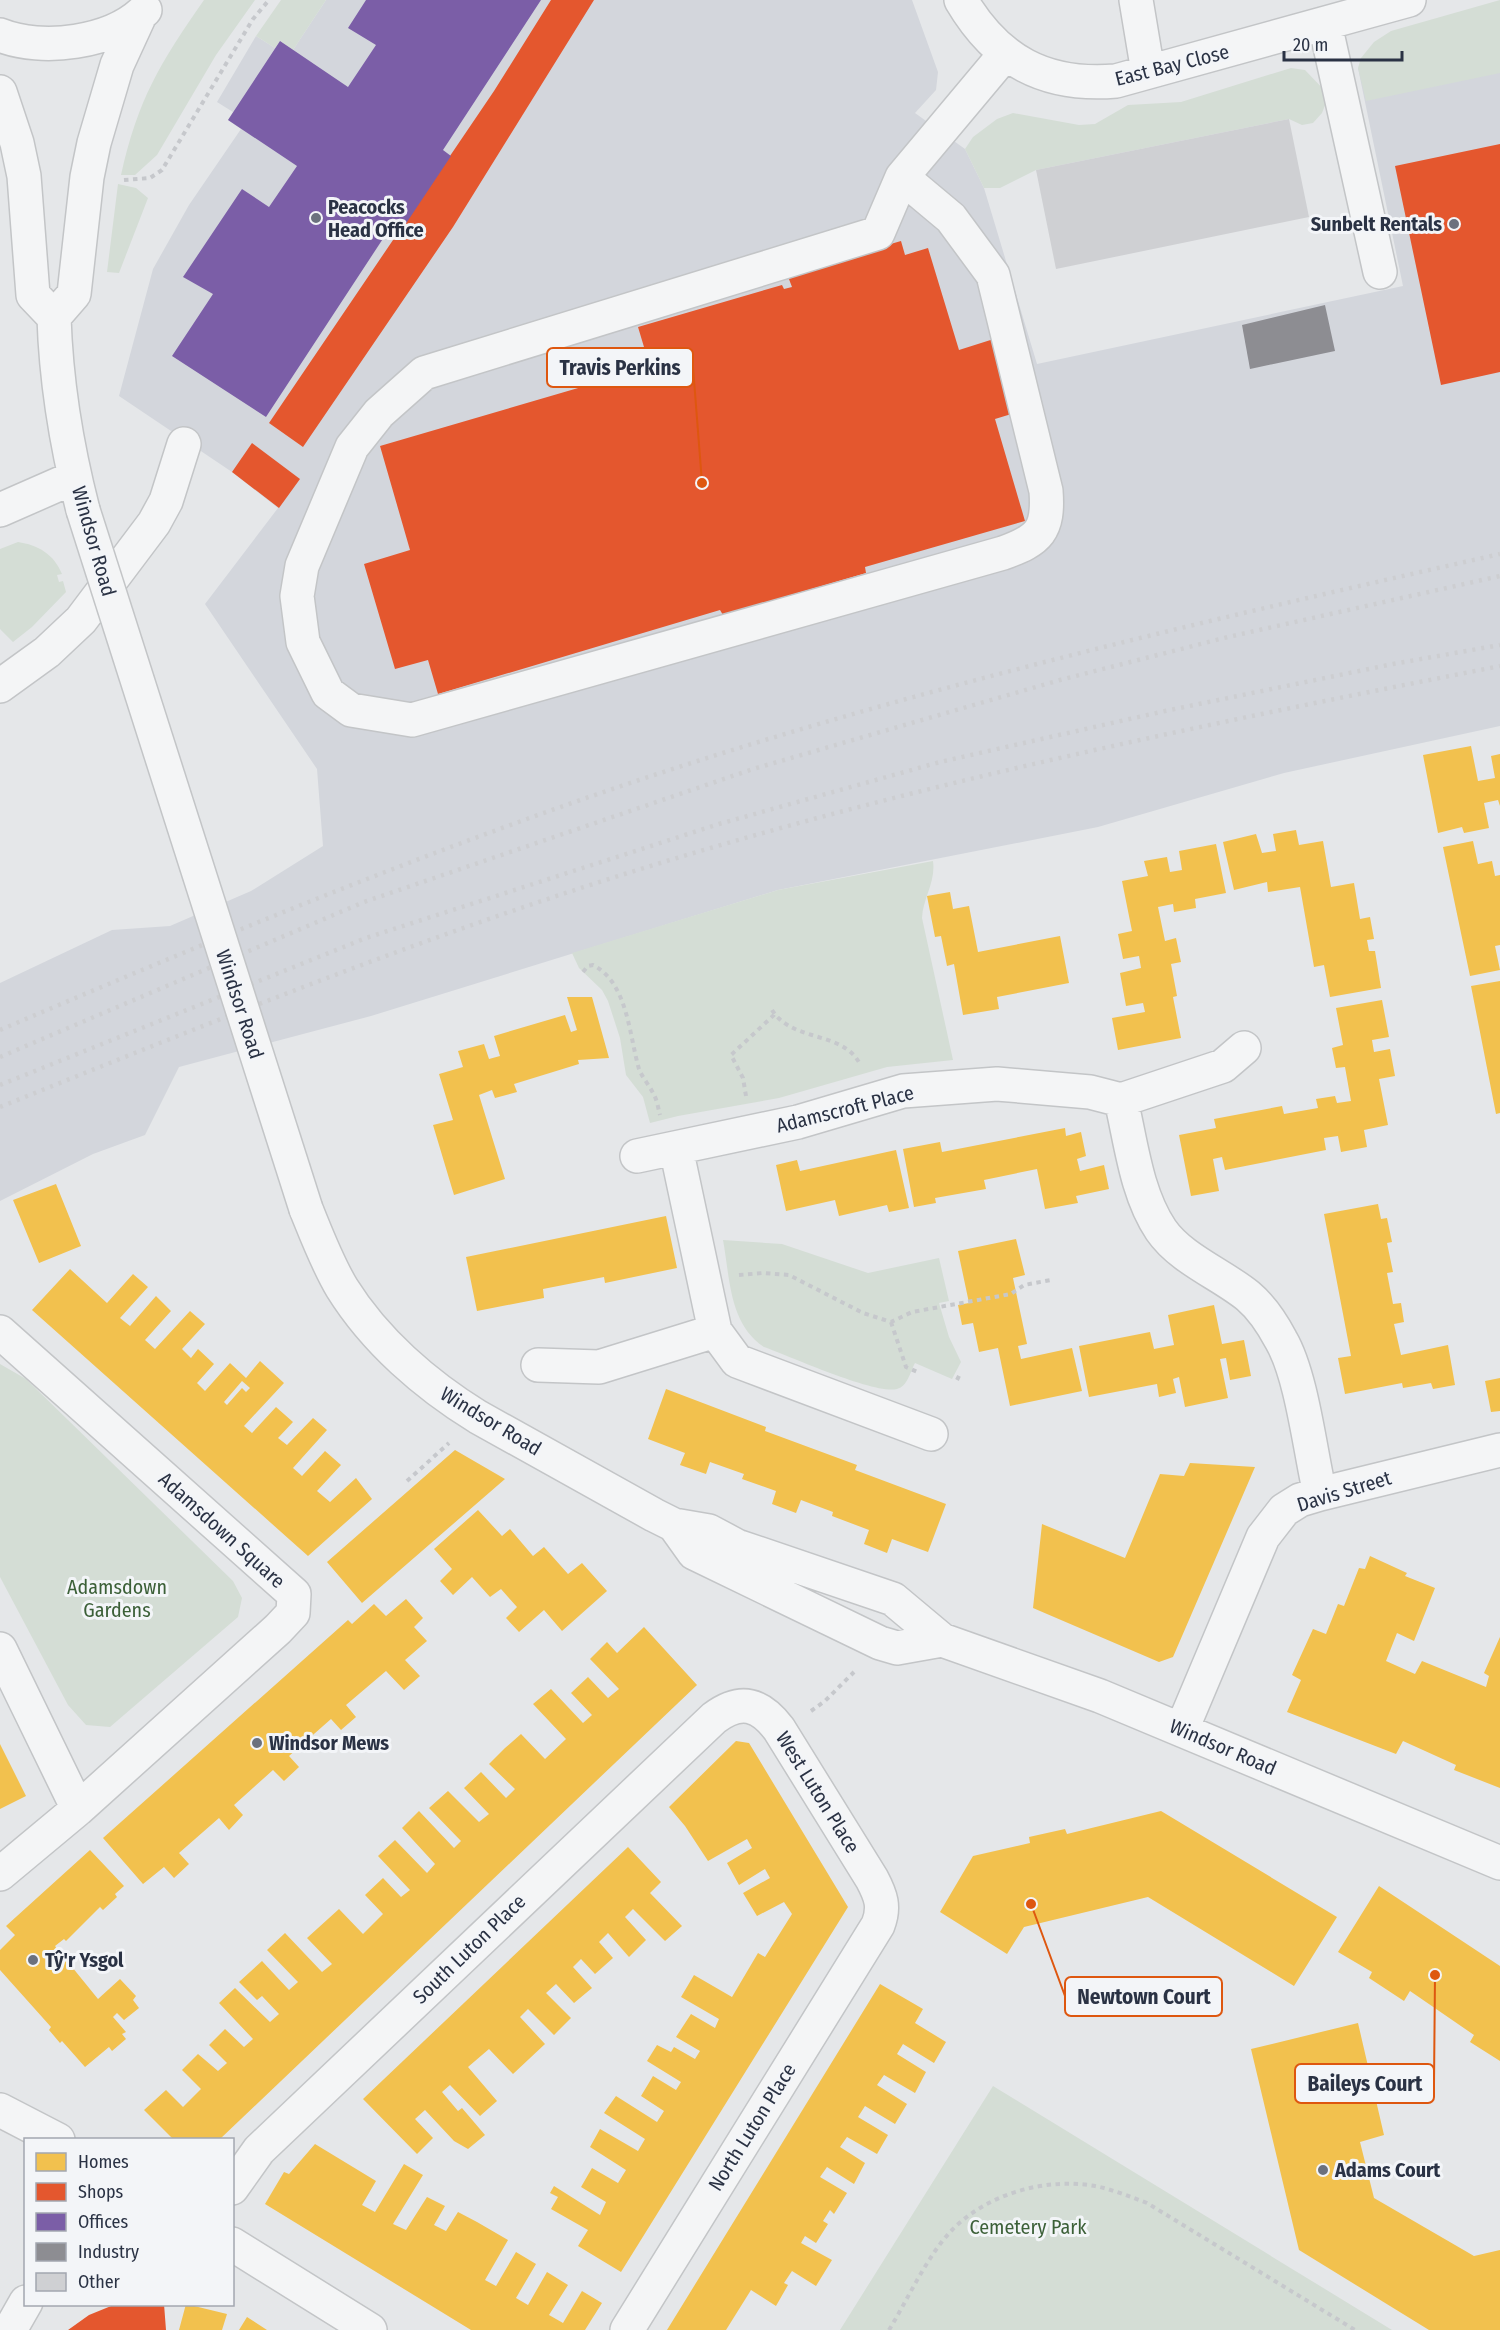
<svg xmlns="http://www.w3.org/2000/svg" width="1500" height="2330" viewBox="0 0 1500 2330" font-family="'Fira Sans Condensed',sans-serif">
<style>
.built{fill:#d3d6dc}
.green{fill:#d4ddd5}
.homes{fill:#f2c14e;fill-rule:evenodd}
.shops{fill:#e4572e}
.offices{fill:#7b5ea7}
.industry{fill:#8d8d92}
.building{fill:#cfd0d3}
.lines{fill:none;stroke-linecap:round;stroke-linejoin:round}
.minor-casing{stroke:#c3c5c7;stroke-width:36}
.path{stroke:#c6c8cc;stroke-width:4;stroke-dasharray:4.5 4.5;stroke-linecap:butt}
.minor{stroke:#f4f5f6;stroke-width:33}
.rail{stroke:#cdced1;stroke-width:4.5;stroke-dasharray:3 6;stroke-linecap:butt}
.minor-bridge-casing{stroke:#c3c5c7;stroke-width:36;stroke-linecap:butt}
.minor-bridge{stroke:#f4f5f6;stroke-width:33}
.poi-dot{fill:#6b717e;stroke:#f3f5f8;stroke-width:2}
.labels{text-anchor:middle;stroke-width:6;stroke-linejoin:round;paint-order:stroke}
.street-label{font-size:20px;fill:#2a3244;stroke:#f3f5f8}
.poi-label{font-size:20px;font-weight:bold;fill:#2a3244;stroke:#f3f5f8;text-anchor:start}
.park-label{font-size:20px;fill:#3c6038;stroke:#f3f5f8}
.leader{fill:none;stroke:#de570f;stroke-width:2}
.callout-dot{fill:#de570f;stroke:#f3f5f8;stroke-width:2}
.callout{fill:#f3f5f8;stroke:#de570f;stroke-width:2}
.callout-label{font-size:21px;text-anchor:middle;font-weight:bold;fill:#2a3244}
</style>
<rect width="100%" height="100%" fill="#e5e7e9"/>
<path class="built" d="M326,0h586l26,72 -2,18 -21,23 50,36 19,39 53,176 366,-78 -45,-218 142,-45v703l-216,47 -186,54 -320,63 -407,126 -192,51 -34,68 -52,19 -93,47v-218l112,-53 58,-4 81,-35 72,-45 -6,-77 -112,-165 73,-96 -46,-36 -113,-76 34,-127 36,-64 52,-76 -13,-9 5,-8 -16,-10 39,-66 19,12 5,-7 13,9z"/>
<path class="green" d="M204,0h51l-39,55 -59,100 -22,20h-14c17,-76 39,-112 83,-175z
M281,0h45l-33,50 -13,-9 -5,7 -19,-12z
M1500,0v73l-134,28 -8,-33 3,-10 13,-16 17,-11z
M1291,68l14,2 24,25 -7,18 -9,10 -11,2 -13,-6 -253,51 -36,18h-16l-19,-39 8,-12 24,-18 16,-6 66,12 16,-1 33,-19 53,-3z
M118,184l18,4 12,10 -29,75 -12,-1z
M18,542c20,3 36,12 44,32l-5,1 2,7 4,-1 3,11 -34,35 -19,15 -13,-13v-80z
M933,861c3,21 -10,37 -11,57l31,142 -66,7 -108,31 -101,18 -28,7 -7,-26 -17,-22 -6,-37 -12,-37 -6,-11 -23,-22 -7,-15 206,-63z
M723,1240l59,4 86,29 71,-15 10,43 -10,2 10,34 12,25 -9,17 -37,-16c-5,9 -7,23 -18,26 -21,6 -108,-33 -133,-42 -35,-23 -34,-69 -41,-107z
M0,1364l26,15 207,202 9,17 -4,19 -128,110 -24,-2 -18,-20 -68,-128z
M993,2086l399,244h-552z"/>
<path class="homes" d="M1471,746l7,35 17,-3 -4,-22 9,-2v52l-2,-6 -14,3 5,25 -25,5 -2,-6 -24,6 -15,-78z
M1296,830l3,15 24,-4 8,46 23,-4 6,36 10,-2 4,22 -7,1 2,11h6l6,37 -51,9 -6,-32 -10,2 -14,-80 -32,5 -1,-10 -33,8 -11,-48 33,-8 6,19 14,-2 -3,-17z
M1473,841l5,23 14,-3 3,15 5,-1v70l-5,1 5,24 -30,6 -27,-129z
M1216,844l10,49 -31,6 1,9 -22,4 -1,-8 -15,3 7,34 11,-3 5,24 -10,2 6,32 -4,1 8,41 -63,12 -6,-32 33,-6 -2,-9 -17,3 -6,-33 21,-5 -2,-12 -16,3 -5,-25 14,-3 -10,-50 26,-5 -4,-15 23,-4 3,15 12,-2 -3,-19z
M950,892l3,17 16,-3 9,46 82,-16 9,47 -72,14 2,12 -36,6 -9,-51 -7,2 -6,-30 -6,1 -8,-41z
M1500,981v132l-4,1 -25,-128z
M567,997h25l17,61 -31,2 1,4 -65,20 3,8 -22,6 -3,-8 -13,5 26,84 -51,16 -21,-70 20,-5 -14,-46 24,-7 -5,-16 26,-7 5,15 11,-3 -6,-20 71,-21 6,17 6,-2z
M1382,1000l7,37 -17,3 2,12 16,-3 5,27 -16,3 9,46 -24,5 3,17 -26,5 -3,-16 -14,2 2,12 -101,20 -3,-13 -9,2 6,32 -28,5 -12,-61 37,-7 -2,-9 68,-13 2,8 34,-6 -2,-9 19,-3 2,7 14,-2 -6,-34 -9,1 -4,-20 11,-3 -7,-37z
M1065,1128l1,8 15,-4 5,24 -9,3 3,12 24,-6 5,24 -33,7 2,7 -33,6 -8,-40 -53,11 2,9 -51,9 1,5 -22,4 -11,-58 37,-7 2,10z
M896,1150l13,58 -20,4 -2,-7 -48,11 -4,-16 -49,11 -10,-46 21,-5 3,11z
M56,1184l25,62 -42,17 -26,-63z
M1378,1204l3,15 6,-1 5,24 -5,1 6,29 -6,1 6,31 8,-1 3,19 -10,2 7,31 47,-10 7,40 -22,4 -2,-6 -28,5 -1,-5 -57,11 -7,-36 13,-2 -27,-142z
M666,1216l11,52 -72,15 -1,-6 -61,12 1,9 -67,13 -11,-54z
M1016,1239l9,36 -12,3 14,66 -9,2 3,13 51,-11 10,43 -72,15 -12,-58 -19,4 -6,-29 -11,2 -4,-20 11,-2 -11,-52z
M70,1269l37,34 26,-29 15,13 -28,31 10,8 26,-30 15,15 -26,29 10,9 35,-38 15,13 -23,25 9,9 7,-9 16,15 -17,19 8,8 25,-28 16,15 14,-17 24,22 -40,43 8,7 24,-26 17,15 -15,16 9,7 26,-27 14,12 -34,38 9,8 23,-25 16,14 -24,26 13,11 26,-24 16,21 -64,57 -276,-246zM242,1381l8,7 -4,4 -4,-4 -15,17 -3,-3z
M1214,1305l8,39 22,-4 7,36 -21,4 -4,-22 -6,1 8,39 -43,9 -6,-30 -6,2 3,14 -17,4 -2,-13 -68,13 -10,-51 71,-14 4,17 20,-4 -6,-30z
M1500,1378v33l-9,1 -6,-31z
M666,1389l100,38 -1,4 92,34 -2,5 91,34 -18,48 -36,-13 -5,14 -23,-9 5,-14 -37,-14 1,-4 -32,-12 -5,13 -24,-9 4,-13 -34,-12 2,-5 -34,-12 -4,12 -26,-9 5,-12 -37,-14z
M455,1450l50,29 -143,124 -35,-41z
M1190,1463l65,4 -82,190 -14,5 -126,-54 9,-84 83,34 35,-84 24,2z
M478,1510l24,26 8,-7 23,27 11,-9 24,27 14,-11 25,28 -45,40 -18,-21 -25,22 -13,-14 11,-11 -16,-18 -11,8 -18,-20 -19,18 -13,-14 12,-12 -18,-20z
M1370,1556l37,17 -2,3 30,12 -21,53 -17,-8 -11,28 29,13 7,-13 64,26 3,-11 -5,-3 16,-36v151l-46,-18 2,-5 -53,-24 -7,13 -109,-42 14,-32 -9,-5 21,-46 13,5 12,-30 6,2 15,-38 6,1z
M406,1599l17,19 -9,9 13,14 -22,19 15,16 -16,14 -18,-19 -40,34 10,12 -15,13 -10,-11 -42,37 10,11 -15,14 -11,-11 -39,35 9,10 -14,15 -10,-12 -40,35 10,11 -15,14 -10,-11 -21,17 -40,-46 245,-218 4,4 22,-20 12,12z
M644,1627l53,58 -477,454h-47l-29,-29 22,-20 17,17 18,-18 -19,-19 16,-16 20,17 9,-8 -18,-18 16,-16 19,18 9,-8 -34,-36 16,-15 35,34 9,-8 -17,-18 -5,4 -18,-18 23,-21 27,29 9,-8 -31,-32 18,-17 37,39 10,-8 -25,-26 32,-29 24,25 20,-20 -18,-19 18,-17 18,19 9,-7 -32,-34 17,-16 32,33 8,-9 -33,-36 17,-17 35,37 7,-7 -32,-33 19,-17 31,31 10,-8 -25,-26 17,-16 25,26 9,-9 -26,-25 16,-16 16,-14 24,25 21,-20 -33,-35 18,-15 32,34 9,-8 -21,-22 17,-16 20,21 11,-9 -29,-30 17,-17 10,11z
M736,1741l13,2 99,164 -227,365 -43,-26 10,-16 -37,-21 7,-12 -8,-4 4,-7 46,29 6,-13 -25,-15 11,-19 26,15 8,-13 -36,-23 10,-18 38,22 7,-12 -41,-26 12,-17 41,26 7,-11 -23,-15 12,-20 23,14 5,-8 -34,-21 10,-16 14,7 3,-5 21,12 5,-8 -24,-14 15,-23 24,14 4,-9 -38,-22 13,-22 38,22 26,-44 7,4 27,-43 -8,-12 -27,14 -14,-23 27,-15 -5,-9 -26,16 -12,-22 25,-15 -5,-9 -39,22 -23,-35 -16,-19z
M0,1744l26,52 -26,13z
M1161,1811l176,106 -43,69 -146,-89 -124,30 -17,27 -67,-42 33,-56 57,-13 -1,-6 36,-8 2,5z
M628,1847l33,35 -11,11 32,33 -17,15 -32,-32 -8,8 21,23 -17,17 -21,-24 -9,9 14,16 -18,16 -14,-15 -8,8 19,21 -18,15 -18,-19 -10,9 25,25 -17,17 -26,-26 -8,8 25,27 -32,30 -24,-25 -21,18 29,34 -17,15 -30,-31 -8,7 16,19 4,-3 23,27 -17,14 -14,-8 -29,-31 -10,9 18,19 -16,16 -54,-55z
M90,1850l34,36 -9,8 2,3 -14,13 -3,-3 -34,34 -2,-2 -9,7 43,53 22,-20 16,17 -3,4 6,8 -15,12 -7,-7 -4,4 13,15 -4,2 4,5 -14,12 -3,-4 -24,20 -23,-26 -2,2 -11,-13 2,-3 -51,-57v-20l15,-15 -9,-9z
M1379,1886l121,80v95l-30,-19 4,-7 -64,-44 -6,10 -35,-23 3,-6 -34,-20z
M880,1984l43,25 -8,14 31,19 -12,21 -31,-19 -6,10 29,18 -11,21 -31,-18 -7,10 30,19 -12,20 -30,-18 -7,11 30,18 -11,19 -30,-17 -7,10 25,16 -11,21 -27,-17 -7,10 27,16 -13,21 -4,-4 -7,11 5,3 -12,19 -11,-7 -4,7 31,17 -16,26 -24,-15 -8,12 4,2 -12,21 -25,-16 -25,40h-59z
M1358,2023l26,112 -24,7 14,56 100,58 26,-6v80h-71l-130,-80 -48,-201z
M315,2144l61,37 -14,24 13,7 29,-48 19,11 -30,49 13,6 21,-33 18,9 -11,19 12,6 12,-19 19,10 31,18 -23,40 11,6 20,-34 20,12 -20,34 12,7 19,-33 21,13 -19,30 14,8 19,-32 20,12 -17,27h-114l-206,-126 19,-32 5,2z
M186,2304l41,10 -5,16h-43z
M247,2317l20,13h-28z"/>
<path class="shops" d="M551,0h43l-141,227 -150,220 -34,-24 225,-332z
M1500,144v228l-59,13 -46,-219z
M901,241l4,14 23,-7 31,102 41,-13 21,74 -26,8 30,102 -160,46 1,6 -143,42 -3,-5 -282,84 -10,-34 -33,9 -31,-105 46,-14 -30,-104 270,-79 -12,-40 144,-42 2,4 8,-2 -5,-13z
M252,443l48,36 -21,29 -47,-36z
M116,2304h48l2,26h-98l21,-15z"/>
<path class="offices" d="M366,0h175l-98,150 8,6 -52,78 -9,-6 -124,189 -94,-61 41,-62 -30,-17 59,-88 27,18 28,-41 -69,-46 52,-79 68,46 28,-42 -28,-17z"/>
<path class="industry" d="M1325,305l10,46 -85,18 -8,-44z"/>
<path class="building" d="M1289,119l20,98 -253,52 -20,-99z"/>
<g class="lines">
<defs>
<path id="minor" d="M961,0c36,61 84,87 155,81l293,-81
M1136,0l12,72
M1325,24l55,248
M0,35c42,17 112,8 145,-25
M0,92l17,51 7,33 9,119 21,22c2,65 13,131 29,193
M902,177l49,41 42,57 53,216c3,40 -7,49 -43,62l-591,167 -61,-10 -23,-17 -25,-51 -6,-46 5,-30 50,-119 27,-34 45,-40 454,-140 24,-56 103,-123
M54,317l20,-23 13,-117 7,-34 23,-78 23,-50
M0,510l75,-33
M0,686l47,-34 34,-32 73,-97 12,-22 18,-57
M1121,1100l102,-34 21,-18
M676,1148l39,183 22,30 194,73
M637,1156l161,-34 105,-31 94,-7 93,8 31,8c10,42 15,93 40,130 20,29 60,44 87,66 13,11 25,29 33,44 21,36 29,111 39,154
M306,1209c11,27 21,54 36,79 33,53 84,97 136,129l176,98 20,10 35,6 28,15 156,53 49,41 158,56 400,167
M0,1332l294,262 -1,19 -15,16 -200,180 -78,65
M538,1365l61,2 116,-36
M674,1525l20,28 186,90 17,5 45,-8
M0,1649l78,160
M1182,1729l81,-192 21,-27 16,-10 20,-6 180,-44
M0,2110l58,30
M232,2188l27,-38 455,-432c27,-20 46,-14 65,11l93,150c9,17 13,28 6,46l-251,405
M232,2244l138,86
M10,2330l16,-28"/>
</defs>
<use href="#minor" class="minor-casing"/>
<path class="path" d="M124,180l26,-2 12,-8 91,-151 16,-19
M583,972l5,-6 5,-1c35,18 36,70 46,104 3,8 10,16 14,24 4,6 5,15 7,22
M772,1010c21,33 70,20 88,54
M746,1096l-3,-18 -12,-23 44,-41
M739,1275l24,-2 26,2 74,38 28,9 21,-10 99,-18 13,-9 27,-5
M891,1322l15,45 14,6
M957,1380l4,-8
M407,1481l42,-38
M811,1711l14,-10 29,-29
M889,2330c19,-31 38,-74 63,-100 36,-37 97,-54 148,-43 16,4 31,10 47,16l208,127"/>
<use href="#minor" class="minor"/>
<path class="rail" d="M0,1030c211,-90 424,-178 642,-251 281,-93 570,-160 858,-225
M0,1057l364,-155 389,-133 307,-89 168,-43 272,-61
M0,1085l366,-147 353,-114 221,-62 225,-51 228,-47 107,-19
M0,1107c202,-81 404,-163 612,-229 290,-92 589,-153 888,-212"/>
<defs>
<path id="minor-bridge" d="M83,510l223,699"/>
</defs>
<use href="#minor-bridge" class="minor-bridge-casing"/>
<use href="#minor-bridge" class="minor-bridge"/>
</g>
<g class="poi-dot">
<circle cx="316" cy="218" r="6"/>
<circle cx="1454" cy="224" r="6"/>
<circle cx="257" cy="1743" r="6"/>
<circle cx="33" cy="1960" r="6"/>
<circle cx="1323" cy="2170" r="6"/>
</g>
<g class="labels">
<g class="street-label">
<text transform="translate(1172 65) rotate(-14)" y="7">East Bay Close</text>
<text transform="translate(94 541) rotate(74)" y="7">Windsor Road</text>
<text transform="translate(240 1004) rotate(72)" y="7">Windsor Road</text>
<text transform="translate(845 1109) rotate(-14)" y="7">Adamscroft Place</text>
<text transform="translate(491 1421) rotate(31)" y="7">Windsor Road</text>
<text transform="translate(1344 1491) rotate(-17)" y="7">Davis Street</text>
<text transform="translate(222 1530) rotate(42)" y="7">Adamsdown Square</text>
<text transform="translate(1223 1747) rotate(23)" y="7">Windsor Road</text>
<text transform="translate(818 1792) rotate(58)" y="7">West Luton Place</text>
<text transform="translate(469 1949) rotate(-44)" y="7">South Luton Place</text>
<text transform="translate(752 2127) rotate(-58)" y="7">North Luton Place</text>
</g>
<g class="poi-label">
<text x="328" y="214">Peacocks<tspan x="328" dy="23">Head Office</tspan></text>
<text x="1442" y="231" text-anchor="end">Sunbelt Rentals</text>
<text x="269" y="1750">Windsor Mews</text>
<text x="45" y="1967">Tŷ'r Ysgol</text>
<text x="1335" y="2177">Adams Court</text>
</g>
<g class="park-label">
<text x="117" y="1594">Adamsdown<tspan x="117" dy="23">Gardens</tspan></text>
<text x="1028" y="2234">Cemetery Park</text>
</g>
</g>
<path class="leader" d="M702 483L693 367M1031 1904L1065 1996M1435 1975L1434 2083"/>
<g class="callout-dot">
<circle cx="702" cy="483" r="6"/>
<circle cx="1031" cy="1904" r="6"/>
<circle cx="1435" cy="1975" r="6"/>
</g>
<g class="callout">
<rect x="547" y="348" width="146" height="39" rx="6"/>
<rect x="1065" y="1977" width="157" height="39" rx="6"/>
<rect x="1295" y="2064" width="139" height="39" rx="6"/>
</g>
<g class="callout-label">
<text x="620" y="375">Travis Perkins</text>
<text x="1144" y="2004">Newtown Court</text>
<text x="1365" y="2091">Baileys Court</text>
</g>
<rect x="24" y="2138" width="210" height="168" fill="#f3f5f8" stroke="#a3a7b0" stroke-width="1.5"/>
<rect x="36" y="2153" width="30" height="18" fill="#f2c14e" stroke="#a3a7b0" stroke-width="1.5"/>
<text x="78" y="2168" font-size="18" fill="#2a3244">Homes</text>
<rect x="36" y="2183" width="30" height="18" fill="#e4572e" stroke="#a3a7b0" stroke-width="1.5"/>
<text x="78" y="2198" font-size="18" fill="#2a3244">Shops</text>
<rect x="36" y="2213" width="30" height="18" fill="#7b5ea7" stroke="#a3a7b0" stroke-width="1.5"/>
<text x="78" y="2228" font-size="18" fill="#2a3244">Offices</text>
<rect x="36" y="2243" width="30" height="18" fill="#8d8d92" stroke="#a3a7b0" stroke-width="1.5"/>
<text x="78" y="2258" font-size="18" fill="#2a3244">Industry</text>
<rect x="36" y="2273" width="30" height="18" fill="#cfd0d3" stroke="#a3a7b0" stroke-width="1.5"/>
<text x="78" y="2288" font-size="18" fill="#2a3244">Other</text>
<path d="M1284 51v9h118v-9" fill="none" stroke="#2a3244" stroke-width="3"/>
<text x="1293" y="51" font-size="18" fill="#2a3244" stroke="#f3f5f8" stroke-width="4.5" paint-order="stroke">20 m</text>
</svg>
